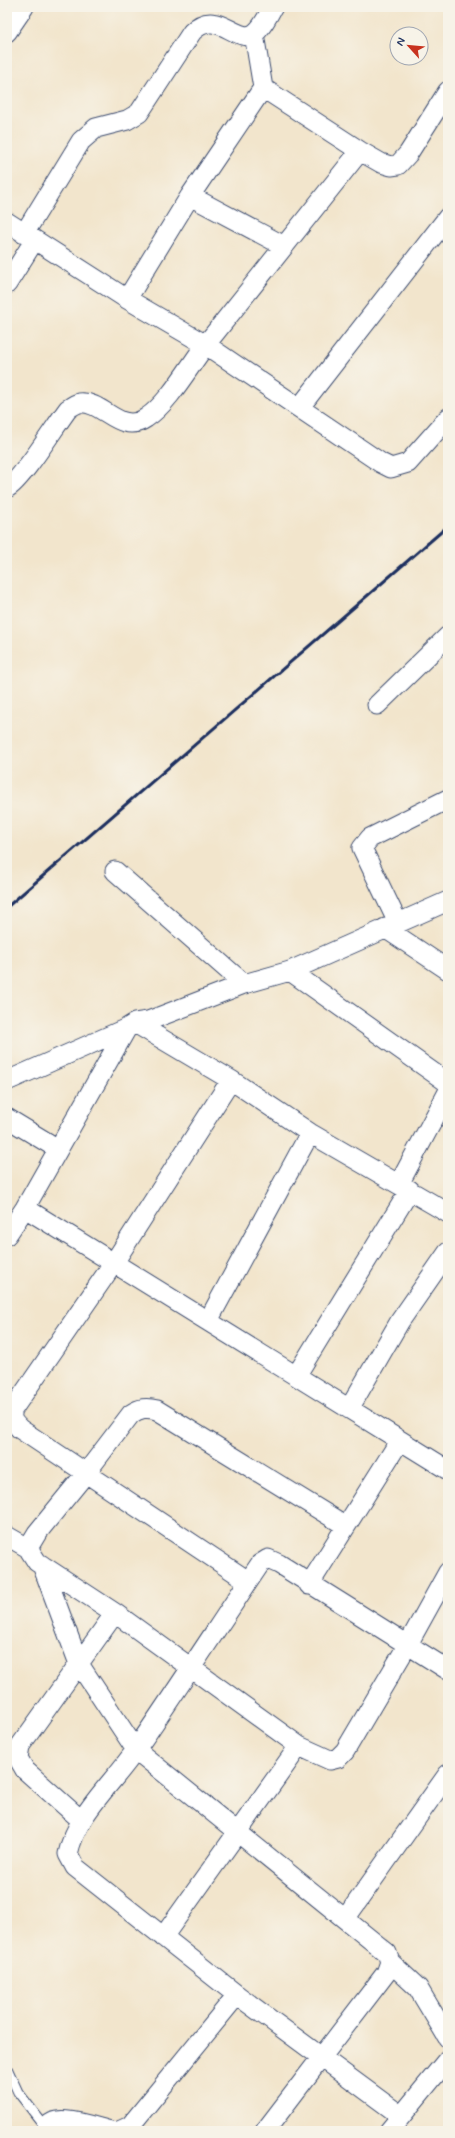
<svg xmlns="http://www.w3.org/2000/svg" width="455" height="2138" viewBox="0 0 455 2138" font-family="Mynerve,sans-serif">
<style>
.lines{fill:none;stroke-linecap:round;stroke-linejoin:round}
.lane-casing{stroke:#3b4a6e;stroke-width:11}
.street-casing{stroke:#3b4a6e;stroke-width:21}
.lane{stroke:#fff;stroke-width:9}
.street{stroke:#fff;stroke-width:19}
.rail{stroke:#1b2f5e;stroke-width:3}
</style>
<rect width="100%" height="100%" fill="#f7f3e8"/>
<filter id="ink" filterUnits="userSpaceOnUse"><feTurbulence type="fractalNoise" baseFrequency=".025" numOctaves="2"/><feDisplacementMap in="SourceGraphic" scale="8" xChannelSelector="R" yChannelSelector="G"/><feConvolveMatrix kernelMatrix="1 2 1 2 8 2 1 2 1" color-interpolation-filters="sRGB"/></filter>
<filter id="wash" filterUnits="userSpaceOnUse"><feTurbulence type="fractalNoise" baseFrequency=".012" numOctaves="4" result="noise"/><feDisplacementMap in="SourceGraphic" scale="16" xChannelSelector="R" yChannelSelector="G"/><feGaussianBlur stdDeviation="0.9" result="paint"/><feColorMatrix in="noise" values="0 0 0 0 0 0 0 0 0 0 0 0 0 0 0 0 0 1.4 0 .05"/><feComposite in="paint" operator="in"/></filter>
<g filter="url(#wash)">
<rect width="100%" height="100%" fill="#f2e5cc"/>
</g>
<g filter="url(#ink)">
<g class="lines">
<defs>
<path id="lane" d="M7,2068l11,24 28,36"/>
<path id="street" d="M7,32l17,-25
M254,34l9,54
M190,196l94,50
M7,222l120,77 79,46 175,118 10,5 17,-5 40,-45
M24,234l57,-93 15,-13 31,-8 12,-7 53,-81c25,-26 45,14 63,1 8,-6 13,-18 18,-26
M7,284l27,-43
M127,299l63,-103 73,-108 97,63 21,12 10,3 7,-1 10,-11 40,-63
M300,407l148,-190
M7,488c15,-8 48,-62 61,-79 3,-2 7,-5 11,-6 24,-3 41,33 67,15 23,-15 44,-53 61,-75 51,-64 102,-128 153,-192
M377,705l71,-69
M115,871l129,113
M398,923l-36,-75 8,-10 78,-39
M385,928l63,42
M290,971l158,112
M135,1023l96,57 79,53 138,80
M231,1080l-118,184 -100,145c-3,10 0,13 7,20l228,152
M7,1081l120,-53 8,-5 13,-2 96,-37 46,-13 158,-70
M7,1118l51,31
M399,1184l49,-92
M25,1208l423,262
M7,1235l18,-27 102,-180
M208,1321l102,-188
M296,1376l114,-186
M349,1409l51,-88 48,-69
M346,1526l-189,-116c-11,-3 -17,-2 -26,4l-45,59 -49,60 -9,15 9,14 78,51 184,133 31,14 8,-2 7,-7 62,-105 41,-74
M7,1536l21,12
M42,1565l37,99 57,86 251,203 3,9 -4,11 -121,158
M309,1585l90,-143
M81,1820l-56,-50 -7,-12 2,-12 95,-133
M345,1919l103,-145
M163,1937l136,-191
M390,1962l28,26 30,50
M400,2115l-163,-120 -162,-128 -7,-13c9,-42 46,-71 69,-106 42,-61 82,-123 123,-184l8,-5 11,5 169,106
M46,2131c4,-22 50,-3 65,0
M119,2131l11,-5 107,-131
M389,2131l59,-72"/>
</defs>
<use href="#lane" class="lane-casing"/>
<use href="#street" class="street-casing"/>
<use href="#lane" class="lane"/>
<use href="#street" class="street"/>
<path class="rail" d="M7,907l441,-381"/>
</g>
</g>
<rect width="455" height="2138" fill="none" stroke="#f7f3e8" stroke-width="24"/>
<g transform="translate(409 46) rotate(297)"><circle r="19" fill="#f7f3e8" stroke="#9fa5b1"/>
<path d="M0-3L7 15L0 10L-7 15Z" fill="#c8321e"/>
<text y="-6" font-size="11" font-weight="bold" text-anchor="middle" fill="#1b2f5e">N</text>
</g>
</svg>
